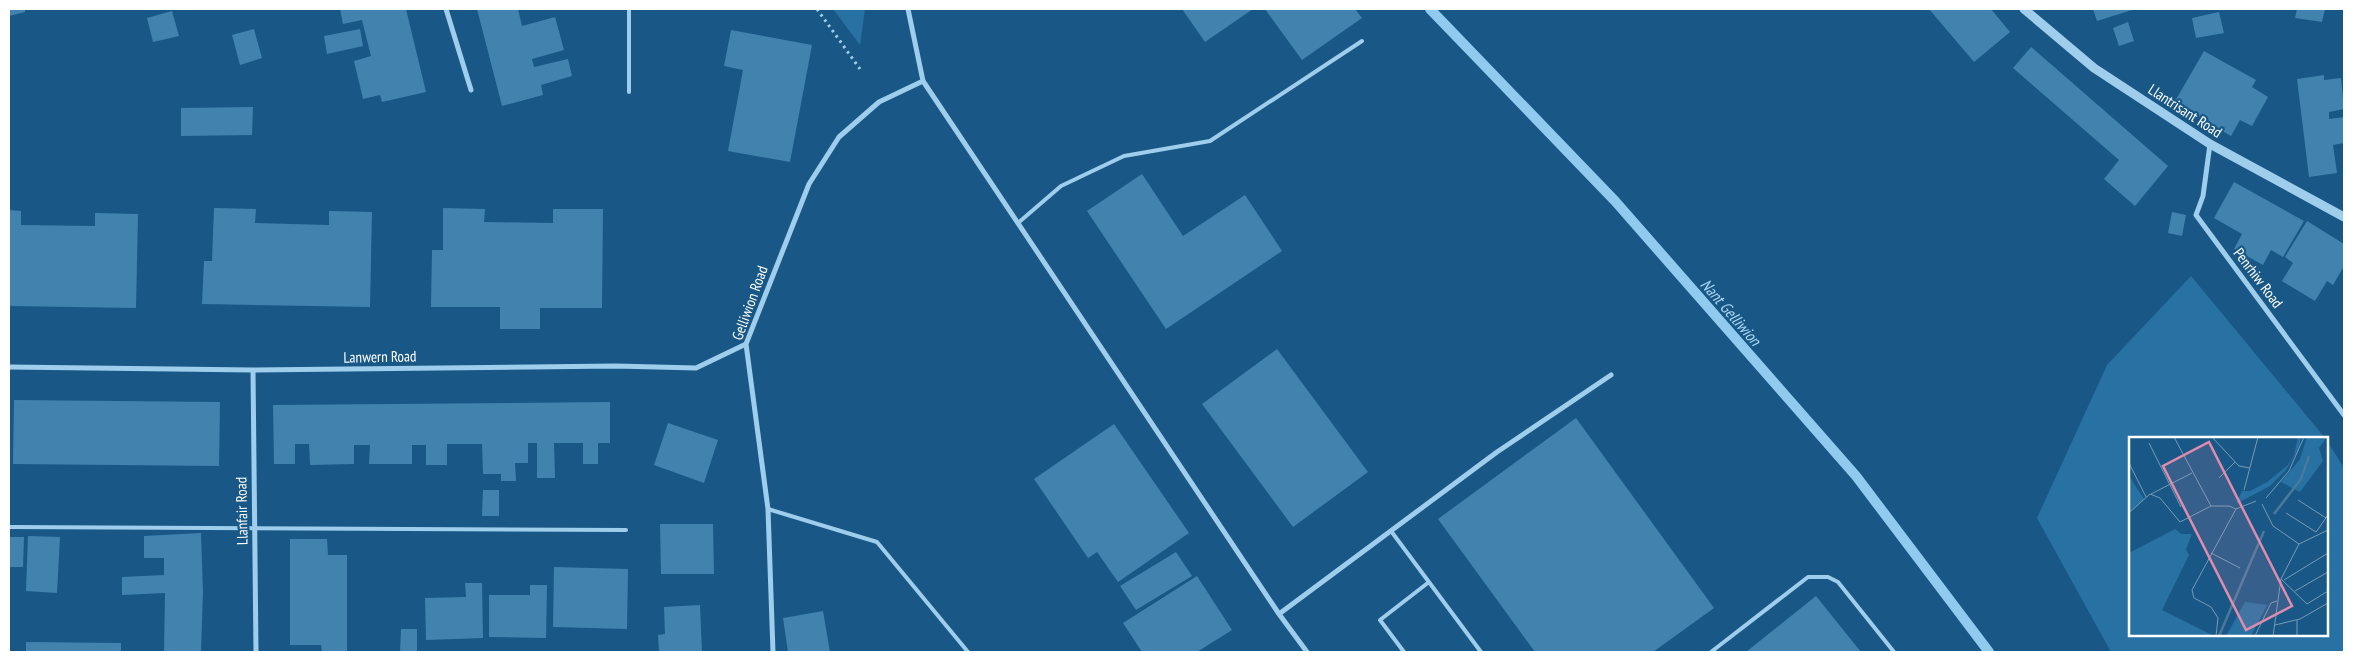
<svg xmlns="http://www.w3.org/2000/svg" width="2353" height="661" viewBox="0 0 2353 661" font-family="'PT Sans Narrow',sans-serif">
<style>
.green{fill:#2871a3}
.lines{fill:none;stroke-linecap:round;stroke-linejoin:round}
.stream{stroke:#91caef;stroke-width:10}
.building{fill:#4182af}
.path{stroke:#9fcdec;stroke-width:3;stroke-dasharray:2.5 4;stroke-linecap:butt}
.service{stroke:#9fcdec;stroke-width:4}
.minor{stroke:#9fcdec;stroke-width:5}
.tertiary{stroke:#9fcdec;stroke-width:9}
.labels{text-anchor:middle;stroke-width:4.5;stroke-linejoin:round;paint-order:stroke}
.street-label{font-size:15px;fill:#fff;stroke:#195886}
.water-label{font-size:16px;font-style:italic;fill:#aad7f4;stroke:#195886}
.inset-river{fill:none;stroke:#4a799a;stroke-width:2.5}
.inset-road{fill:none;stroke:#759bb6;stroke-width:1}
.view{fill:#e08cad;fill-opacity:0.15;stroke:#e08cad;stroke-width:2.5}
.inset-edge{fill:none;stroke:#fff;stroke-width:2.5}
</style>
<rect width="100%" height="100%" fill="#195886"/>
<path class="green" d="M833,9h32l-5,36z
M2191,276l134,162h-195v197h197v-194l17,27v184h-233l-74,-134 70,-153z"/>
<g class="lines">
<path class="stream" d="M1430,9l185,192 241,275 133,176"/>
</g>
<path class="building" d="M9,9h16v3l-16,4z
M340,9h66l20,83 -44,10 -2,-7 -17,4 -9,-38 17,-5 -9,-36 -19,4z
M477,9h41l4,17 33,-9 9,33 -32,9 2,8 34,-8 4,17 -31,9 2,10 -41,11z
M1182,9h71l-48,33z
M1265,9h90l7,9 -60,42z
M1929,9h62l19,23 -36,30z
M2093,9h42l-38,12z
M2297,9h28l-3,13 -27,-4z
M172,11l7,25 -26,6 -6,-24z
M2219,12l5,21 -28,5 -4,-20z
M2128,22l6,19 -15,5 -6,-18z
M254,29l8,29 -22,7 -8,-30z
M360,29l3,17 -36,8 -3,-18z
M731,30l81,15 -22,117 -62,-11 15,-81 -19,-4z
M2031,47l137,119 -33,40 -31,-27 15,-19 -106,-92z
M2204,51l52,29 -4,7 16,10 -16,29 -12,-6 -9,16 -57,-33z
M2324,75v5l17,-2 3,31 -15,3v7l15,-2v26l-11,2 4,28 -28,4 -12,-98z
M253,107l-1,28 -71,1v-28z
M1142,174l41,62 62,-41 37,56 -116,78 -79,-118z
M2234,182l70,39 -21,36 -12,-7 -8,15 -29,-16 8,-15 -28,-16z
M214,208l42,1 -1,14 74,2v-14l43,1 -2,95 -168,-3 2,-43h8z
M443,208l42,1 -1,13 69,1v-14h50l-1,99h-62v21h-40v-22h-69l1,-57h11z
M9,210l12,1v14l74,1v-13l43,1 -2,94 -127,-2z
M2172,212l14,3 -4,21 -14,-3z
M2307,221l37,23v22l-11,19 -6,-4 -12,20 -33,-20 11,-18 -8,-6z
M1277,349l91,123 -75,55 -91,-123z
M14,400l206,2 -1,64 -206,-2z
M610,402v41h-12v21h-15v-21h-29l1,35h-18v-35h-9v20h-13l1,18h-15v-7h-18l-1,-30h-35v21h-21v-20h-14v19h-43l1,-19h-16v19l-44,1 -1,-21h-14v20h-21l-1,-59z
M1576,418l138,190 -61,44h-118l-97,-133z
M668,423l50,17 -14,43 -50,-18z
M1114,424l75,109 -71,49 -21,-30 -9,6 -54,-79z
M483,490h16v26h-17z
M660,524h53l1,50h-53z
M201,533l2,59 -2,60h-37l1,-59 -43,2v-18l42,-2v-17h-20v-22z
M28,536l32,1 -3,56 -31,-2z
M9,537h15l-1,30h-14z
M290,539h37l1,16h19v97h-25l-1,-7h-31z
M1176,552l16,24 -56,34 -16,-24z
M554,567l74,2 -1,60 -74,-2z
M1197,576l35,54 -35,22h-55l-19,-29z
M465,583h17l1,55 -57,2 -1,-42 41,-1z
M530,585h17l-1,53 -57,-1v-42h41z
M1816,596l45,56h-115z
M700,605l2,47h-43l-1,-17 7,-1 -1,-27z
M823,611l7,41h-42l-5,-34z
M401,629h16v23h-17z
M26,642l95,1v9h-95z"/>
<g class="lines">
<path class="path" d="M817,9l43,60"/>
<path class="service" d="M629,92v-83
M1018,223l43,-37 63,-30 86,-15 152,-100
M768,509l109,33 91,110
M9,527l617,3
M1391,531l90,121
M1404,652l-24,-32 49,-38
M1711,652l97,-75h20l10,5 56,70"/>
<path class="minor" d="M446,9l25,81
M908,9l15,72 356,533 28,38
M2210,144l-7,52 -7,19 148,200
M9,367l244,3 363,-4 80,2 50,-24
M253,370l3,282
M1279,614l218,-162 114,-77
M773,652l-5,-143 -22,-165 63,-160 30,-47 40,-35 44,-21"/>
<path class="tertiary" d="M2024,9l70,59 116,76 134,73"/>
</g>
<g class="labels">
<g class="street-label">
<text transform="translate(2185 111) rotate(33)" y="5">Llantrisant Road</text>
<text transform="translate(2258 278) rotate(53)" y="5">Penrhiw Road</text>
<text transform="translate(750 303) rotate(-70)" y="5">Gelliwion Road</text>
<text transform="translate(380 357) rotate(-1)" y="5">Lanwern Road</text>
<text transform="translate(242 511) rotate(-91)" y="5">Llanfair Road</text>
</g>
<g class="water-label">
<text transform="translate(1731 312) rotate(49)" y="6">Nant Gelliwion</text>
</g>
</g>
<g transform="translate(2129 437)">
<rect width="199" height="199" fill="#195886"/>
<path d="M169,0h3l-2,11 -13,22 -16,16 -34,18 6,-13h8l17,-9 21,-17 6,-10zM178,0h20l-8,11 4,13 -23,31 -19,-10 19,-23zM0,39l15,23 -15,14zM46,92l6,5h11l-6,15 3,6 -27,55 52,26h-85v-83zM116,165l22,3 -16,31h-25z" fill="#2871a3"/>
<path class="inset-river" d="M145,77l27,-35 8,-23M90,199l45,-105"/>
<path class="inset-road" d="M45,0l37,69M83,0l27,29 11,2M20,6l32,64M0,26l17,34M90,41l16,-16M115,53l14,-53M22,57l41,-21M137,61l23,-27 15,-34M169,63l28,18M133,67l11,22 26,18M0,76l21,-19 10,4 20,24 31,-16h18l7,3M157,76l30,19M187,95l12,-17M170,107l29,-14M82,116l29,15M152,142l26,25 21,-13M155,143l44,-27M166,154l33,-19M146,188l25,-6 28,-16M87,199l2,-18 -7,-11 -17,-9 -2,-8 44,-81 20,-8M126,199l16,-33 6,-2M144,199l8,-57 18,-35M168,199v-16"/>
<path class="view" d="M80,5l83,164 -46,24 -83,-164z"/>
<rect width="199" height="199" class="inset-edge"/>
</g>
<rect width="2353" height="661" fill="none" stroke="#ffffff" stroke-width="20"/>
</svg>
